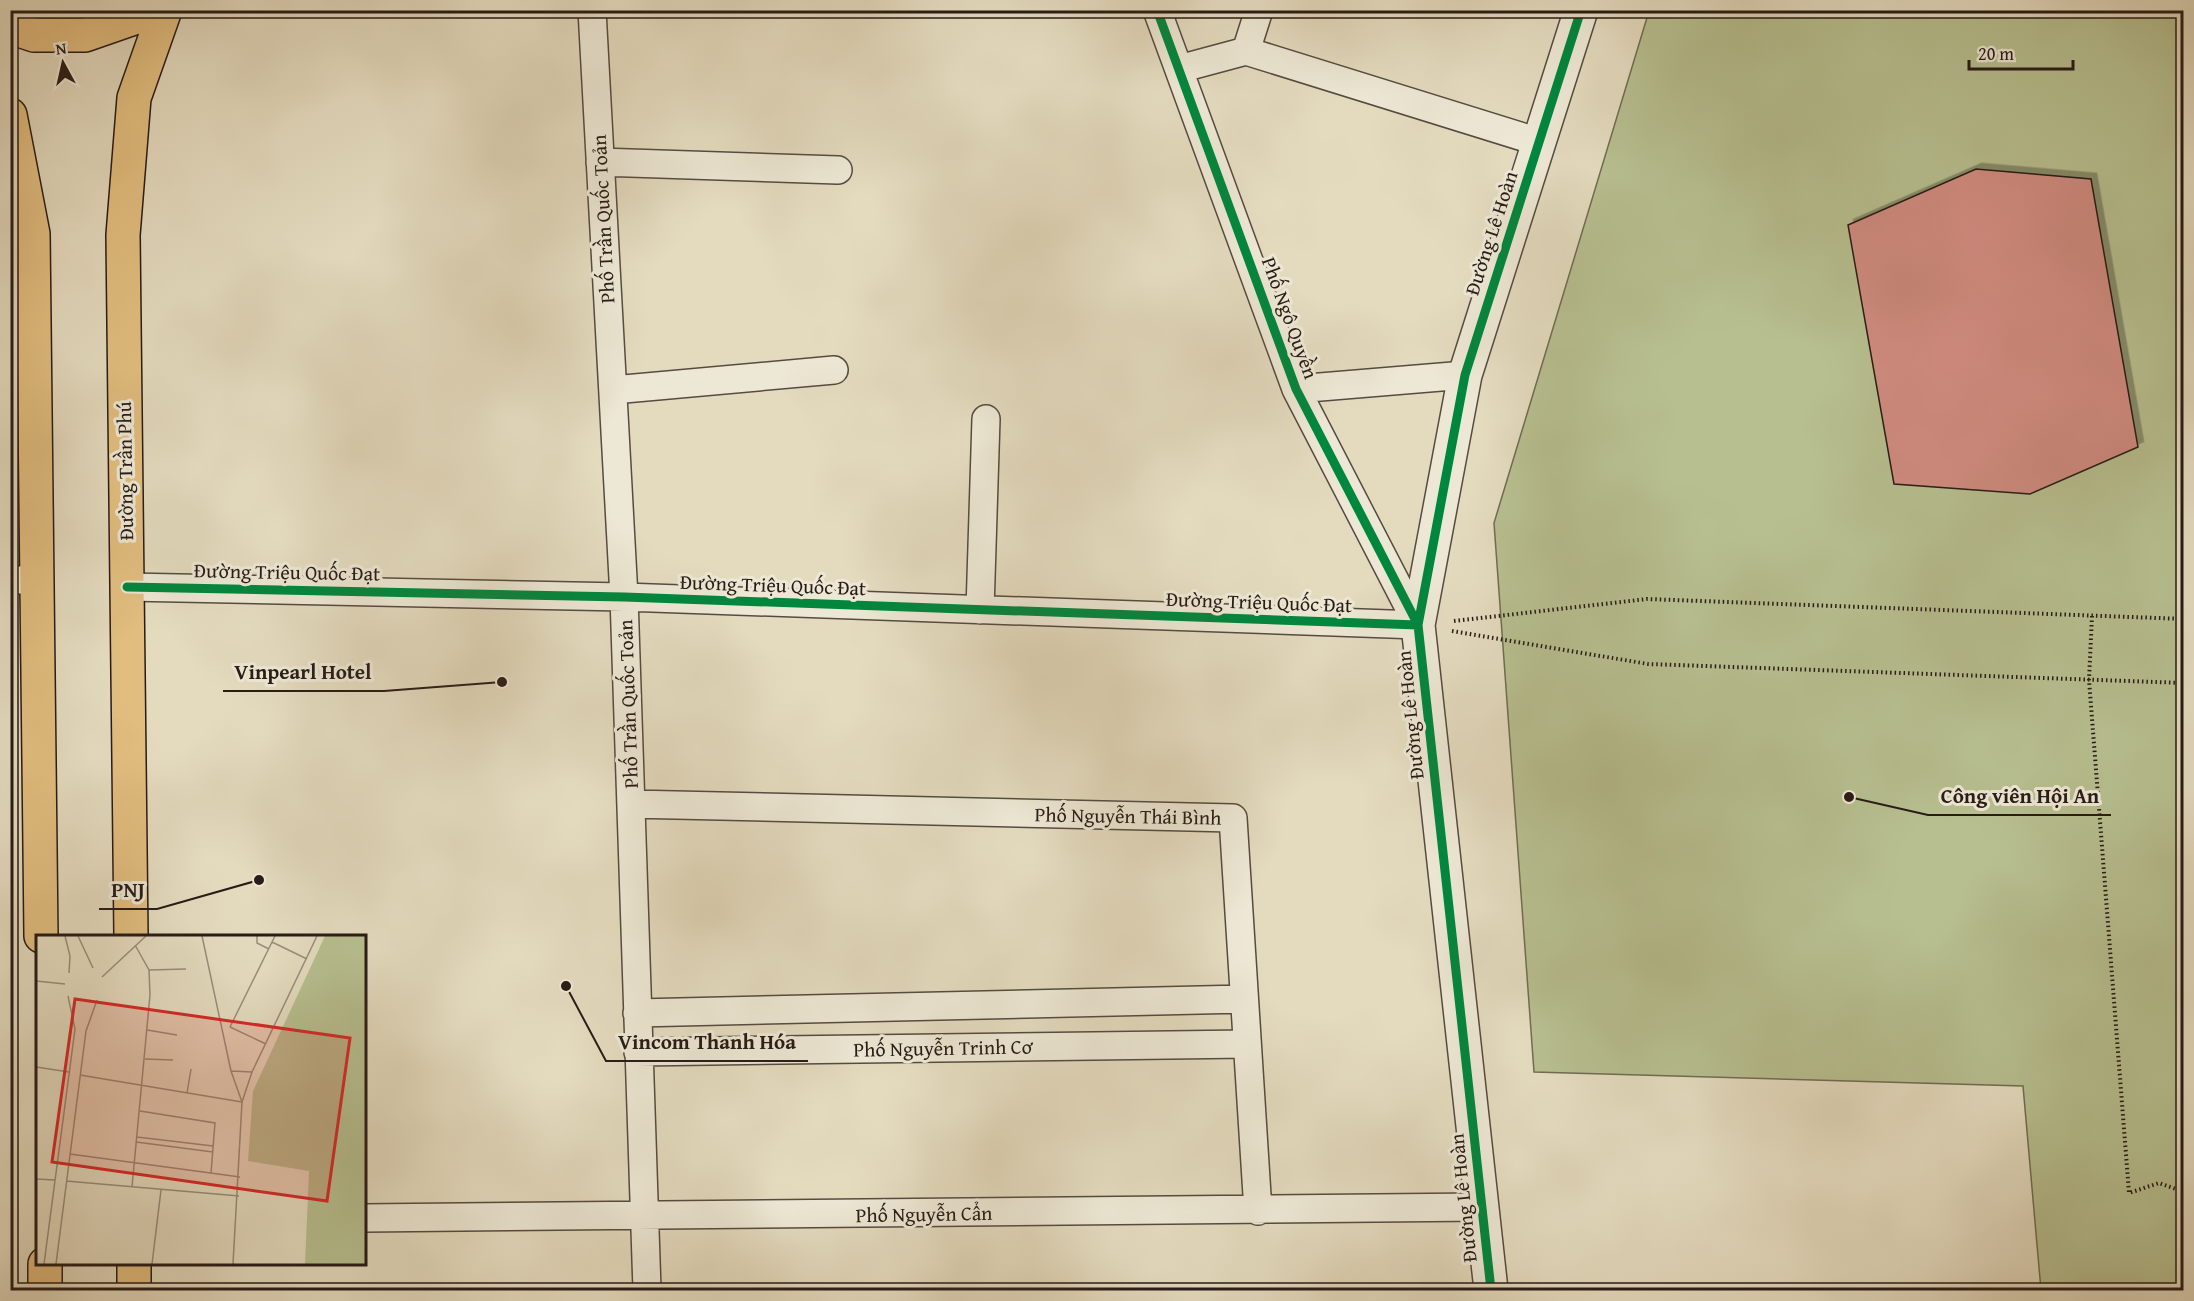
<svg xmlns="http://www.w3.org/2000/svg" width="2194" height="1301" viewBox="0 0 2194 1301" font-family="'Gentium Book Plus',serif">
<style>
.green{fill:#b7bf90;stroke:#6f6d54;stroke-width:1.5}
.building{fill:#d08c81;stroke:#271b17;stroke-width:1.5;filter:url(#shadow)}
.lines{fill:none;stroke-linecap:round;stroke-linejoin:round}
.minor-casing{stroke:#564b41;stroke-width:30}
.tertiary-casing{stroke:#564b41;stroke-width:36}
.trunk-casing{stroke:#271b17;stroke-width:36}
.path{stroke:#271b17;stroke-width:4;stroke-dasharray:1.5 3;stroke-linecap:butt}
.minor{stroke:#ede8d5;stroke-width:27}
.tertiary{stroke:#ede8d5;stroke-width:33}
.trunk{stroke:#e2be80;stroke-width:33}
.cycleway-casing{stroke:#ede8d5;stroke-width:13}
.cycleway{stroke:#00873e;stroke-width:9}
.labels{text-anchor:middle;stroke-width:6;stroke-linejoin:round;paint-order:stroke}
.street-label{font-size:20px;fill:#271b17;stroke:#ede8d5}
.inset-road{fill:none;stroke:#988e7c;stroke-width:1.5}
.view{fill:#d62828;fill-opacity:0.15;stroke:#d62828;stroke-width:3}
.inset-edge{fill:none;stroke:#271b17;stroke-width:3}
.leader{fill:none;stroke:#271b17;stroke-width:2}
.callout-dot{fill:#271b17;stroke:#ede8d5;stroke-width:2}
.callout-label{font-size:21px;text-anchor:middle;font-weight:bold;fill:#271b17;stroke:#ede8d5;stroke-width:6;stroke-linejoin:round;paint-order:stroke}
</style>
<defs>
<filter id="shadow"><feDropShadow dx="5.5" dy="-5.5" stdDeviation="0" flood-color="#0004"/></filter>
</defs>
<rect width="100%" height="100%" fill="#e4dbbf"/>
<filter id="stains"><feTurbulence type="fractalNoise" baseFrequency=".00333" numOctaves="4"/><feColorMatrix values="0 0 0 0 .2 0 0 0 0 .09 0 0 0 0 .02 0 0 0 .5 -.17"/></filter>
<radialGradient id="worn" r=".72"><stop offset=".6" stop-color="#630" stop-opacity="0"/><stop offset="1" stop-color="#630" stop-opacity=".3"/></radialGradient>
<path class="green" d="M1649,11h534v1279h-142l-18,-204 -489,-14 -40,-549z"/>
<path class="building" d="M1976,169l115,10 47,268 -108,47 -136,-10 -46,-259z"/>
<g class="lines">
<defs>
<path id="minor" d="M592,10l32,587 23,693
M1246,51l13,-41
M1179,69l67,-18 293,91
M600,162l238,8
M1296,389l169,-14
M613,390l221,-20
M10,580h27
M127,587l497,10 794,28 -122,-236 -139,-379
M980,610l6,-191
M631,804l602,14 25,393
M637,1013l607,-14
M638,1052l609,-8
M364,1218l1119,-11"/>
<path id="tertiary" d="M1491,1290l-73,-665 47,-250 116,-365"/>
<path id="trunk" d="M10,27l24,8h51l49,-17 10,-8
M10,115l23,119 8,702
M131,936l-8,-701 11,-137 31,-88
M45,1264v26
M134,1264v26"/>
</defs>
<use href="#minor" class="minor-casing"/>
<use href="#tertiary" class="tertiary-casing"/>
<use href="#trunk" class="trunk-casing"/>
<path class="path" d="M2092,616l-3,64 40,513 30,-10 25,9
M1454,621l193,-22 537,20
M1452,631l196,33 536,19"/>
<use href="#minor" class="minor"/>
<use href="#tertiary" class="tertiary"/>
<use href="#trunk" class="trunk"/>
<defs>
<path id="cycleway" d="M127,587l497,10 794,28 -122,-236 -139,-379
M1491,1290l-73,-665 47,-250 116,-365"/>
</defs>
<use href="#cycleway" class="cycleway-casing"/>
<use href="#cycleway" class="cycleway"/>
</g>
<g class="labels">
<g class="street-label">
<text transform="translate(603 219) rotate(-93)" y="7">Phố Trần Quốc Toản</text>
<text transform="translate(1491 233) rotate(-72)" y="7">Đường Lê Hoàn</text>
<text transform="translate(1290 318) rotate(70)" y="7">Phố Ngô Quyền</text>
<text transform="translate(125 471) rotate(-91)" y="7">Đường Trần Phú</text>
<text transform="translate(287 572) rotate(1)" y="7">Đường Triệu Quốc Đạt</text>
<text transform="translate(773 585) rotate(2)" y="7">Đường Triệu Quốc Đạt</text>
<text transform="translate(1259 602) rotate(2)" y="7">Đường Triệu Quốc Đạt</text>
<text transform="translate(628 704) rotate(-92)" y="7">Phố Trần Quốc Toản</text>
<text transform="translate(1410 715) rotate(-96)" y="7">Đường Lê Hoàn</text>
<text transform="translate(1128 816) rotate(1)" y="7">Phố Nguyễn Thái Bình</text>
<text transform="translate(943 1048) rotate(-1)" y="7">Phố Nguyễn Trinh Cơ</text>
<text transform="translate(1463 1198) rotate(-96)" y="7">Đường Lê Hoàn</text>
<text transform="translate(924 1214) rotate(-1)" y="7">Phố Nguyễn Cẩn</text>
</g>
</g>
<g transform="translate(36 935)">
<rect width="330" height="330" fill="#e4dbbf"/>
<path d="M289,1h41v328h-61l4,-93 -61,-10 5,-70z" fill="#b7bf90"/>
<path class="inset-road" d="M29,1l5,20 -1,17M42,1l15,32M221,1v7l12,6M236,7l35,17M113,35l37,-1M66,42l44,-41M0,46l29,3M194,92l45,-91M194,92l36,17M111,95l30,5M109,124l28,1M0,132l33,5M195,136l21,1M44,140l162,27 -11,-31 -29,-135M151,158l4,-24M104,176l75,12 -4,50M101,202l76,9M100,207l77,10M34,219l170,23M0,244l19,1M30,246l173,15M96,252l18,-192 -1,-25 -14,-25M8,329l31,-235 -7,-33M20,329l30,-233 11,-31M116,329l9,-74M197,329l9,-162 10,-30 65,-136"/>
<path class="view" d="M39,64l275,39 -23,163 -275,-39z"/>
<rect width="330" height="330" class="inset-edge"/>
</g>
<path class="leader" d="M502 682L384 691H223M1849 797L1928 815H2111M259 880L157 909H99M566 986L606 1061H808"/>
<g class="callout-dot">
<circle cx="502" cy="682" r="6"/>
<circle cx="1849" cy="797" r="6"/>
<circle cx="259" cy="880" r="6"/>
<circle cx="566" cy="986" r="6"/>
</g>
<g class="callout-label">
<text x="303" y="679">Vinpearl Hotel</text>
<text x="2020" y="803">Công viên Hội An</text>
<text x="128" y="897">PNJ</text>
<text x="707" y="1049">Vincom Thanh Hóa</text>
</g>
<rect width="2194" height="1301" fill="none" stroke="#e4dbbf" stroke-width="36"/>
<rect x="12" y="12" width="2170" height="1277" fill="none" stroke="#271b17" stroke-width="3"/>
<rect x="18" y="18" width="2158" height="1265" fill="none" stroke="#271b17" stroke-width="1.5"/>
<g transform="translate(63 63) rotate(352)" stroke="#ede8d5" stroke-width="4.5" paint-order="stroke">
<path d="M0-4.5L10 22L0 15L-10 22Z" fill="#271b17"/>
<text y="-9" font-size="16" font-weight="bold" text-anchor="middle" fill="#271b17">N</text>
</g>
<path d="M1969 60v9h104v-9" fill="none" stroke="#271b17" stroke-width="3"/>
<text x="1978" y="60" font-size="18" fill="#271b17" stroke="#ede8d5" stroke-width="4.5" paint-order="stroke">20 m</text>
<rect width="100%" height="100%" filter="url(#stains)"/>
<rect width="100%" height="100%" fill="url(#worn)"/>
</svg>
